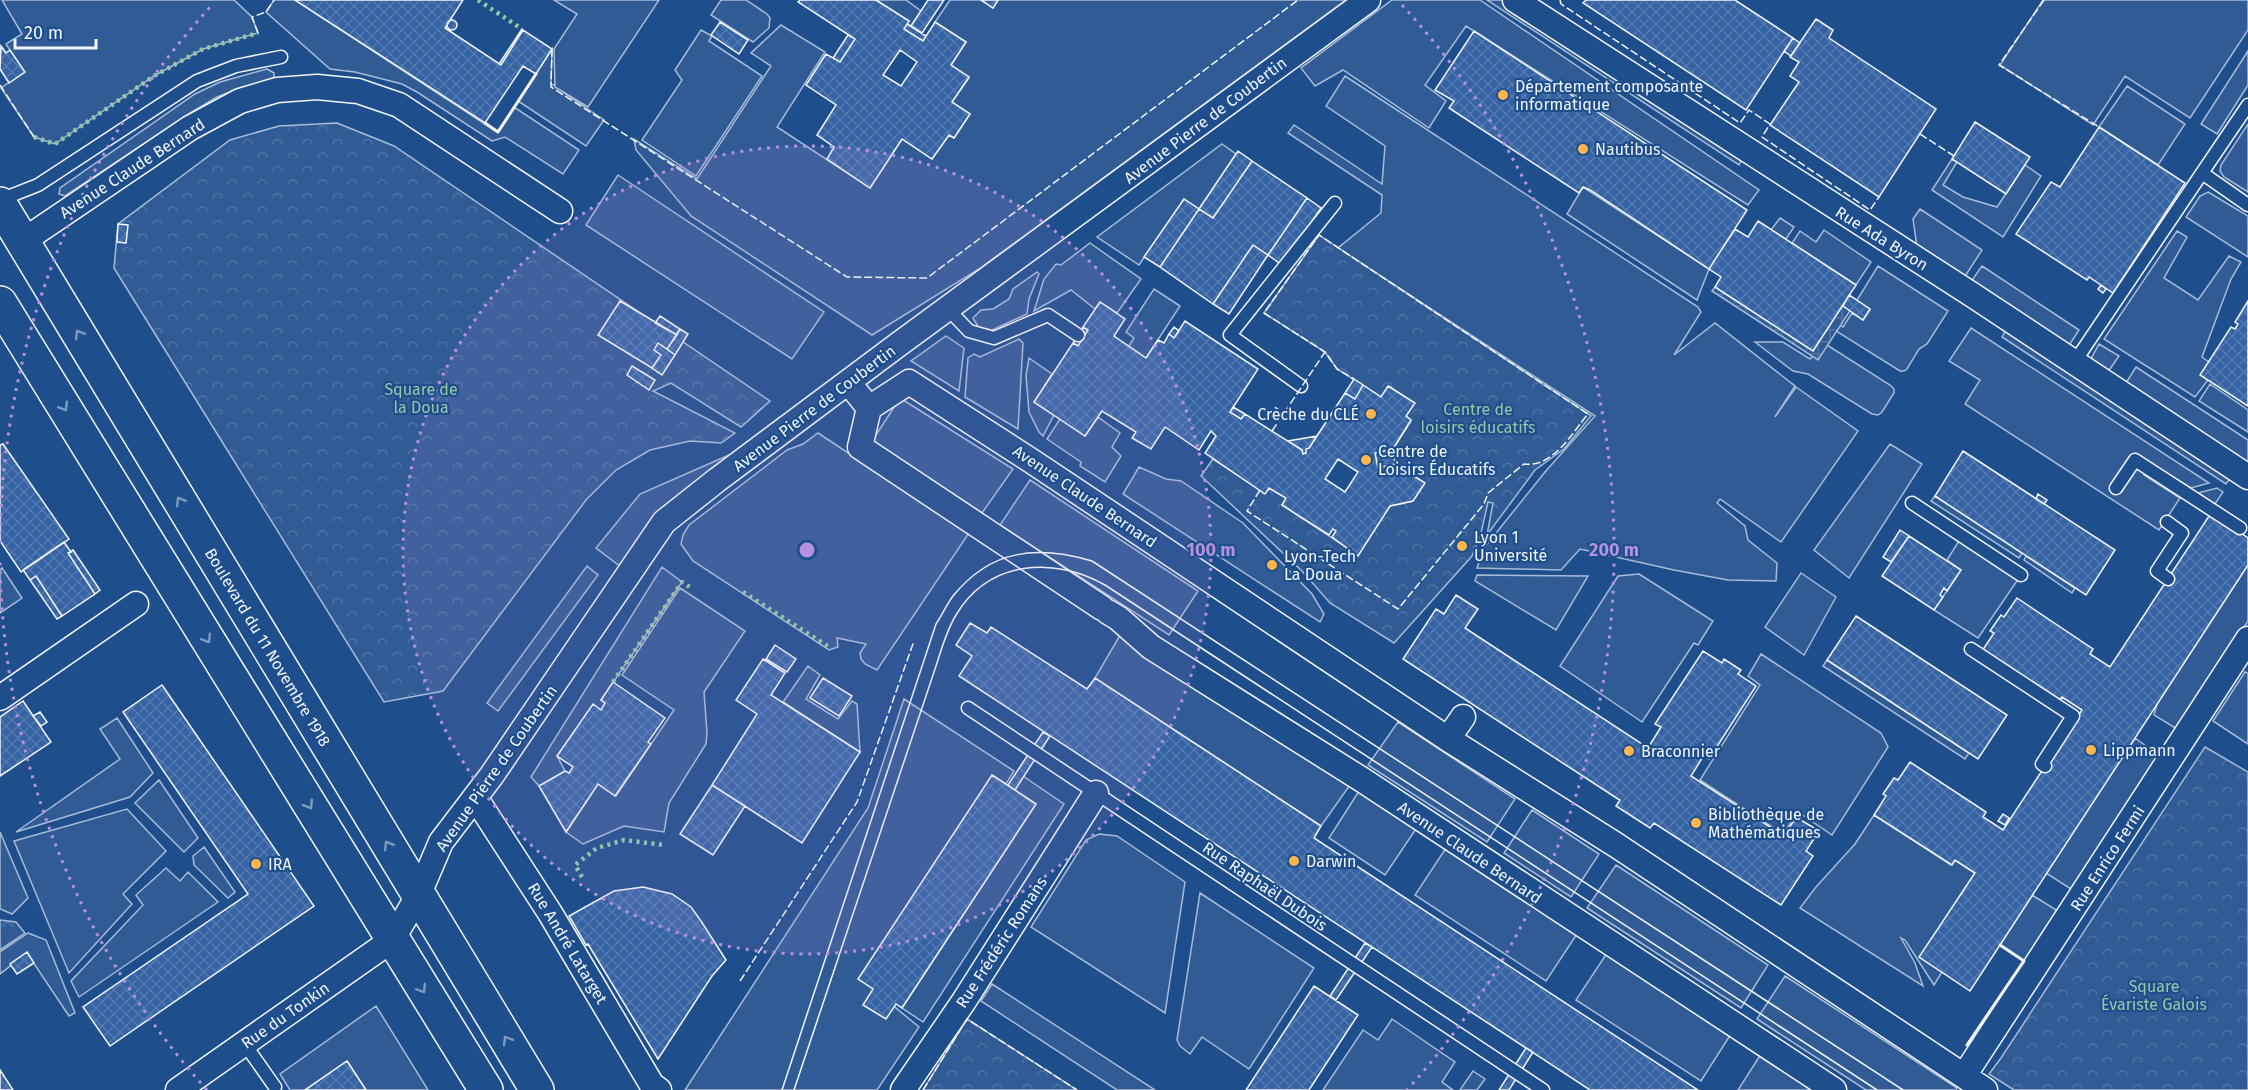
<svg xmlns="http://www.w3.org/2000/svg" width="2248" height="1090" viewBox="0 0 2248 1090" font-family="'Fira Sans',sans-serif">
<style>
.built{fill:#305b95;stroke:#a8bbd7;stroke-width:1.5}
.forest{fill:url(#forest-crowns);stroke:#a8bbd7;stroke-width:1.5}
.plaza{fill:url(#plaza-grid);stroke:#a8bbd7;stroke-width:1.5}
.building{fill:url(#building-cross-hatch);stroke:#f2f6ff;stroke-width:1.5;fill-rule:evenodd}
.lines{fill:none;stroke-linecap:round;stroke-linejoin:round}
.lane-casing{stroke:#f2f6ff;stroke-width:15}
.street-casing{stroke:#f2f6ff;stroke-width:27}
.secondary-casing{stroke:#f2f6ff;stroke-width:36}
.lane{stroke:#1f4e8c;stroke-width:12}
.street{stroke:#1f4e8c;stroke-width:24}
.secondary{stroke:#1f4e8c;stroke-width:33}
.tram{stroke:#f2f6ff;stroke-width:1.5}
.hedge{stroke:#97c8a6;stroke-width:4.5;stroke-dasharray:3 4.5;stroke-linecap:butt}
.fence{stroke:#f2f6ff;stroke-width:1.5;stroke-dasharray:8 3;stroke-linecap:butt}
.wall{stroke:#f2f6ff;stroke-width:3}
.oneway{stroke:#7e9ac0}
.ring{fill:none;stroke:#b691df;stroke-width:3;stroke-dasharray:3 6}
.poi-dot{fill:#ffb74d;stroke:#1f4e8c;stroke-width:2}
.labels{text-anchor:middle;stroke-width:4.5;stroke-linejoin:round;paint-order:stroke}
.poi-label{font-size:16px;fill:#f2f6ff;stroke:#1f4e8c;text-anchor:start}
.street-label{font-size:16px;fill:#f2f6ff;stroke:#1f4e8c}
.park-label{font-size:16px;fill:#97c8a6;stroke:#1f4e8c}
.centre{fill:#b691df;stroke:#1f4e8c;stroke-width:3}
.ring-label{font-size:18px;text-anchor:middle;font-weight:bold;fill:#b691df;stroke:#1f4e8c;stroke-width:4.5;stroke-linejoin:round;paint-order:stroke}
</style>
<defs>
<pattern id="forest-crowns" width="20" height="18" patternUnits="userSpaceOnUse" patternTransform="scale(1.5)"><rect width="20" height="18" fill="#305b95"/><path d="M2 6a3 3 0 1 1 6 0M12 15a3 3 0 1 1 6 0" fill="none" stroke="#4e73a5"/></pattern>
<pattern id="plaza-grid" width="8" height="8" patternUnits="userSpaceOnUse" patternTransform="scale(1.5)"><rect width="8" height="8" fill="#305b95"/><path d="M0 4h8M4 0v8" fill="none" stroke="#4e73a5"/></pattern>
<pattern id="building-cross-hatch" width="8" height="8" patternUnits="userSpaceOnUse" patternTransform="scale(1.5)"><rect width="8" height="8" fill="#3563a3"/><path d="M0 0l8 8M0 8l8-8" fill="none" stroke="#537ab1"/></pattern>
</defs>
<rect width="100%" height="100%" fill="#1f4e8c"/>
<path class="built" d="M2,0h232l18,17 6,16 -55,16 -49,27 -99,68 -21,-7 -33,-49 23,-16 -18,-28 16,-10z
M274,0h21l202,132 17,-25 65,43 -16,24 -58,-37 -13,4 -75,-49 -15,-8 -47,-12 -25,-3 -64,-57z
M554,0h105l-71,107 -33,-20 49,33 -18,26 -68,-45 34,-52 -1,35 4,2 -1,-37 23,-35z
M721,0h25l21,14 3,4 -1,10 -16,14 -42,-27z
M876,0h30l15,11 -10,15 -4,-2 2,-3z
M950,0h31l12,8 5,-8h348l-367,269 -107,66 -181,-119 -55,-66 -2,-11 63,40 74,-113 -20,-13 30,-28 44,27 -48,75 93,61 32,-49 30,20 17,-24 5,3 16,-24 -18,-12 17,-24 -18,-13 15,-23 -31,-20z
M1392,0h88l279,190 -11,15 -282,-179 -41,59 21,16 -17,27 -86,-58 -28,16 -14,-18z
M1487,0h17l239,157 -4,8z
M2043,0h205v30l-58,88 -65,-42 -32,49 -93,-60z
M701,30l11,6 -3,5 53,35 -66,100 -54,-36 40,-60 -7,-10z
M2248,51v34l-31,49 -16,-10z
M267,69l7,4v4l-3,3 -28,7 -26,10 -25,15 -127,84 -6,-2 1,-6 135,-94 25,-12z
M1345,76l353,231 3,5 -27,43 41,-32 80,63 -20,31 21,-30 62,44 -77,111 -61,-43 -3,4 28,23 3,14 29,23 -1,18 -48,-1 -54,-10 -94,-21 -19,21 -84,-2 7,-20 61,-76 50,-56 -257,-168 43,-35 1,-18 -94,-62 6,-8 88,59 3,-38 -59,-40z
M2127,86l58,38 -27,41 -59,-38z
M2248,124v68l-24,-15 -4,-6 1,-6z
M1222,144l14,10 -37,55 -15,-10 -45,66 -42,-28z
M1952,159l5,3 -14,23 20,12 34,10 28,-42 16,11 -38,61 -71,-47z
M618,175l206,137 -32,47 -206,-134z
M1583,187l126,82 -12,31 -130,-86z
M2208,192l40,24v41l-62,-40 14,-21z
M1920,209l62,41 -18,28 -47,-31 -4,-28z
M1780,218l14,9 -8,12 -15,-9z
M1824,230l47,32 -15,23 -64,-42 8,-12 16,11z
M2177,231l10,6 -23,41 34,22 31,-44 12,6 -10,17 -29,78 7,5 -1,18 -13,17 -91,-58z
M1090,243l51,36 -24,34 -17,-11 -5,7 -24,-19 -37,21 10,-32 12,-15 5,1z
M1878,266l70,45 -21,33 -8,5 -12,20 -3,2h-4l-64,-40 3,-6 4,2 9,-14 11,7 7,-10 -13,-10z
M1982,266l97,64 -11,17 -98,-64z
M1037,272l2,2 -10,25 -2,15 -35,16 -13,-2 -6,-10 8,-8 12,-1 16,-10 4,-10z
M1154,289l26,17 -34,52 -17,-12 5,-8 -8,-6z
M1971,328l238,155 -18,5 -40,-24 -7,11 36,23 -21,32 -194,-126 15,-24 -31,-19z
M2006,330l225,147 -5,7 -224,-147z
M946,336l18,12 -5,43 -48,-30z
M1019,339l4,4 -5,86 -53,-32 3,-39 6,-4 6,3z
M1755,342h28l27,17 14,-16 66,42 4,4v4l-12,19 -4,3 -6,-1 -64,-40 -15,-3z
M2099,344l20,12 -9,13 -4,1 -14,-10v-3z
M1029,358l23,16 -18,28 20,13 -11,21 -4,-4 -10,-20 -3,-37z
M2136,367l112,73v23l-122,-80z
M2210,384l38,26v22l-49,-31z
M900,398l113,71 -31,44 -110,-72z
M1098,417l22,16 -8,14 9,9 -16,26 -25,-16 1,-4 -34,-23 13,-20 25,17z
M818,433l151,100 -92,137 -12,-6 -4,-5 -1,-6 6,-9 -29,-6 1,9 -9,3 -136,-89 -12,-17 2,-9 6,-10 98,-75 16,-6z
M1890,444l32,20 -73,114 -35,-28z
M729,455l-68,62 -36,53 -29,-22 44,-54z
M1139,467l27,12 15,2 62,42 69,71 12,20 -4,8 -197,-128z
M1030,480l168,111 -29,44 -169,-110z
M2217,488l6,4 -8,12 -17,-11z
M1935,496l87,57 -3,5 -88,-57z
M1962,536l59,39 -43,63 -44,-28 27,-40 -14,-10z
M2026,556l49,32 -3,5 -48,-33z
M2248,565v56l-68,110 -26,-16 3,-11z
M587,566l11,9 -100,136 -11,-8z
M662,567l20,15 -81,118 4,3 -4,7 -8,-5 -36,51 8,15 -26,15 -8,-9z
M2,568l20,30 -22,15v-43z
M1801,573l35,24 -32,58 -39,-28z
M1639,574l74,47 -15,24 -4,-2 -52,79 -82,-56 58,-90z
M1477,575l111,1 -32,54 -81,-49z
M680,588l65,43 -41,61 3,41 -1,11 -37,59 -5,29 -40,-6 -41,18 -17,-12 32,-48 18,12 58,-86 -52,-35z
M1119,637h4l227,148 -29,41 -226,-148z
M1761,654l120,79 7,14 -56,88 -34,-23 -15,22 -83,-54 60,-95 -12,-9z
M1827,660l142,93 -4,6 -142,-93z
M808,666l12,9 -14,24 32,20 14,-18 5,3 3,48 -77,-50z
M2245,672l3,1v71l-35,-23z
M904,699l110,72 -8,13 -14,-9 -119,214 46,38 -42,63h-192l183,-282z
M117,718l36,55 -23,24 -114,35 104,-73 -20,-30z
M1398,722l117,77 -28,43 -119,-77z
M2135,738l26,19 -87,134 -28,-18z
M1023,776l41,28 -141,218 -21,-14 134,-204 -21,-14z
M159,780l39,58 -14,14 -49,-49z
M1359,791l57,38 -31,46 -56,-37z
M127,809l39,42 -43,43 9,10 -63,69 -55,-132z
M1532,810l67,44 -28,43 -67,-44z
M1874,815l77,50 4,-5 20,13 -55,84 22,15 -8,13 -29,-45 -4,-2 14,25 8,23 -123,-78 16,-21 39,-43z
M0,832l28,66 -16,16 -12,-5z
M1099,834l18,2 68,46 -20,131 -134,-86 55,-87z
M204,847l31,45 -7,6 -34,-33 -1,-9z
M1446,848l131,86 -31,47 -131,-86z
M1616,865l152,100 -27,43 -154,-100z
M166,868l14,13 8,-9 30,30 -139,95 -8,-16 72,-76 -7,-10z
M1200,893l114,75 -65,101 -47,-32 -12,17 -10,-8 -3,-6z
M2032,895l29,18 -89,136 -5,-4 56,-84 -23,-16z
M28,933l18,7 29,73 -6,3 -42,-63 -27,21v-22z
M1607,953l124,81 -30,47 -125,-81z
M1785,976l172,112 -1,2h-90l-109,-71z
M992,984l163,106h-38l-136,-89z
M376,1006l52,84h-62l-19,-29 -42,29h-15l-10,-16z
M1392,1019l63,43 -13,20 11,8h-130l40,-60 15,10z
M1761,1054l55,36h-78z
M1473,1071l12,8 -8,11h-17z"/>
<path class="forest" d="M337,123l57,23 376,255 -29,26 -70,-44 -18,8 82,42 -14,10 -31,-2 -40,9 -34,20 -30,30 -143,191 -59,11 -270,-434 4,-44 112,-84 49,-14z
M1319,235l272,181 -27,33 -29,21 -48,65 6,-32 -5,-1 -7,31 -9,23 -78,87 -64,-40 -28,-32 -101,-95 12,-17 52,34 4,-5 17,10 -4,7 76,50 32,-49 23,-5 11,-17 -29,-20 -2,-15 18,-28 -5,-5 8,-13 -25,-17 -8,11 -44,-28 -12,-17 -61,-39z
M2205,747l43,25v318h-234l-25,-16 12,-16z
M0,920l16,2 9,11 -25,17z
M967,1019l110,71h-154z"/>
<path class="plaza" d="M1715,287l98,64 36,-56 8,5 -39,60 -106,-69z"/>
<path class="building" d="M295,0h168l-18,28 56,37 22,-35 29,19 -16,25 -13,-8 -38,57z
M800,0h76l33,21 -5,8 19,12 12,-19 31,20 -15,23 18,12 -17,25 18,12 -16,24 -5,-3 -17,24 -30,-20 -32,49 -43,-29 7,-12 -17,-12 19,-30 -30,-20 20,-31 14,8 15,-23 -57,-37zM900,50l17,12 -16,24 -18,-11z
M928,0h16l-22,33 -11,-7z
M981,0h17l-5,8z
M1586,0h149l58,38 -47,72 -163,-107z
M1816,19l17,11 -4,8 107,71 -57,88 -109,-72 29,-43 -9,-6 9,-14 -9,-5z
M447 25a5 5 0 1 1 10 0a5 5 0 1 1-10 0Z
M720,22l28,18 -9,14 -28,-19z
M907,24l19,12 -3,5 -19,-12z
M522,29l1,1 -22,35 -2,-1z
M1474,31l273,179 -38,59 -119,-79 -7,-3 -4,6 -130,-85 5,-7 -19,-11z
M848,35l7,4 -15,23 -7,-4z
M1793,38l7,5 -9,13 -7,-5z
M1,46l5,7 4,-3 15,22 -16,11 -9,-14z
M1975,122l55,35 -24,37 -54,-35z
M2099,127l86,56 -72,110 -24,-16 -2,3 -71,-46 35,-52 9,5z
M1238,151l14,10 -39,57 -14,-9z
M1252,161l55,37 -39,57 -15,-10 -40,59 -53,-37 39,-58 14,9z
M1307,198l14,10 -39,57 -14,-10z
M1184,199l15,10 -39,58 -16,-10z
M1758,221l98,64 -43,66 -98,-64 6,-10 -12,-8 22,-34 4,-6 13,8z
M118,224l10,1 -2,18 -9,-1z
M1253,245l15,10 -39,59 -16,-10z
M2101,285l5,4 -3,4 -5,-4z
M1849,295l21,14 -7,11 -20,-14z
M620,301l57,34 -10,14 -9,-6 -4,7 7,5 -9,13 -54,-33z
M2248,301v105l-48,-31 31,-48 4,2 3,-5 -3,-2z
M1100,302l25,17 -11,17 32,22 12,-18 6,3 5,-9 5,4 11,-17 73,48 -28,43 11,7 4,-5 57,36 1,4 3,-1v-4l3,-1 36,-55 10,6 8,-14 18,12 7,-11 27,17 -9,13 5,4 -18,29 -18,4 3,15 17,-4 30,19 -12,18 -23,5 -32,50 -26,-19 4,-6 -3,-2 -4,6 -47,-30 4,-7 -17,-10 -4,6 -60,-41 11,-17 -5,-5 -12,19 -34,-23 -14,22 -19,-11 4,-6 -34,-21 -17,25 -51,-34 39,-59 5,3 10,-16 -5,-3zM1338,459l20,13 -13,20 -20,-13z
M660,316l20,13 -3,6 -22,-12z
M1083,327l5,3 -10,16 -5,-3z
M1174,327l5,4 -5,7 -5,-4z
M680,329l8,5 -13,21 -8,-6z
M658,343l17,12 -13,20 -10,-7 9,-13 -7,-5z
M632,366l23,14 -6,10 -22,-15z
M1354,379l9,6 -8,14 -10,-6z
M1233,407l12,7 -4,5 -11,-7z
M1317,436l-8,12 -3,1v4l-3,1 -1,-4 -14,-9z
M3,444l66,95 -48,33 -21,-31v-96z
M1393,449l2,15 -17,4 -3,-15z
M1963,451l152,99 -29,45 -151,-99z
M2038,494l9,6 -3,4 -8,-5z
M2211,513l37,25v27l-278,426 -51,-34 56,-84 -20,-13 -3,5 -78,-50 12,-19 -3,-2 11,-16 4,2 12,-18 76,50 -3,5 20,13 79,-120 -20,-13 -4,5 -76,-51 12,-18 -4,-2 11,-16 3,2 13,-19 76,51 -3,5 20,13z
M1900,530l9,6 -18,26 -8,-5z
M1909,536l52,34 -14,21 -3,-3 -4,7 3,2 -9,13 -52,-34z
M64,542l7,10 -3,1 27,41 -33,22 -26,-40 -6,4 -7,-10z
M73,550l27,40 -5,4 -27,-41z
M36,576l26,40 -5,3 -27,-39z
M1456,595l22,14 -13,19 183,120 13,-21 -6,-3 48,-73 19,12 2,-4 17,11 -3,4 18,12 -47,73 -5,-4 -13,21 93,60 12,-19 23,14 -13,20 7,5 -32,49 -127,-82 -4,5 -34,-22 4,-6 -2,-1 -215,-140 33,-50 8,5z
M1856,616l151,99 -29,44 -151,-99z
M970,623l17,10 4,-6 96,62 8,-11 226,148 -7,12 384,252h-108l-631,-414 13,-20 -16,-11z
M775,645l21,14 -9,13 -21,-13z
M763,659l22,14 -14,22 89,57 -58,91 -90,-58 45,-71 -21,-14z
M823,678l29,18 -13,20 -29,-18z
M613,682l52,36 -17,24 3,2 -36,52 -17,-12 -32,48 -27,-46 26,-15 4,2 4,-6 -16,-11 36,-52 8,6 4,-7 -4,-3z
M162,685l152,221 -204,140 -27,-39 165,-113 -125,-182z
M23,701l28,41 -51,34v-59z
M40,712l7,10 -6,4 -8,-10z
M1043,732l7,4 -35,54 -7,-5z
M992,775l44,29 -134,204 -6,-4 -10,15 -23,-14 10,-16 -15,-10z
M712,785l33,21 -32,49 -33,-21z
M2003,814l6,4 -4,7 -7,-4z
M643,887l29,7 19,13 10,14 25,39 -14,16 -54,83 -64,-105 -6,-10 -2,1 -17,-29 45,-25z
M1365,943l7,4 -36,53 -6,-4z
M27,952l7,11 -17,11 -7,-10z
M1314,986l44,29 -8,12 -41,63h-63z
M1526,1048l7,4 -24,38h-10z
M347,1061l19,29h-61z
M0,1070l13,20h-13z"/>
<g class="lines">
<defs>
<path id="lane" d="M2248,105l-46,68 46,32
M0,200l38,-15 159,-104 39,-15 45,-9
M948,309l21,22 25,7 54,-23 30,20
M2074,363l128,-190
M1301,386l-71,-51 105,-132
M2116,488l19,-28 105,68
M1912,503l109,72
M2167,522l15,11 -25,38 11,8
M1971,649l102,67 -31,48 3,2
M968,708l575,382
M244,1043l31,44"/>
<path id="street" d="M1515,0l459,296 274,181
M23,241l167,-113 50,-27 37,-11 40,-3 41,4 41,14 161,106
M848,382l21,26 40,-26 121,78 418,279 168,106 369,245
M869,408l-9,39 242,161
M1108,612l10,6 33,29 210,132 473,311
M0,698l136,-94
M1448,739l15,-22
M475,797l75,116 102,172 7,5
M1964,1076l284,-437
M178,1090l214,-150 26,-44 23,-54 51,-67 172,-253 53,-42 182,-136 469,-344
M903,1090l61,-89 132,-208"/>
<path id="secondary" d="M0,204l537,886
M0,303l486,787"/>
</defs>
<use href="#lane" class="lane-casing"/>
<use href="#street" class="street-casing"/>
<use href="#secondary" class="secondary-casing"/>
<use href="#lane" class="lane"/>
<use href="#street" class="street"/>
<use href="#secondary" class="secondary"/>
<path class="tram" d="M782,1090l154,-466c6,-9 11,-20 17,-28 38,-47 84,-51 139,-35l811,529
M794,1090l139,-415c7,-20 12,-42 23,-60 33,-55 98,-59 149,-30l772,505"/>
<path class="hedge" d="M478,0l44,29
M34,137l21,7 99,-68 49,-27 55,-16
M743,592l86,55
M613,682l69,-100 9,6
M582,877l-7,-12 22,-17 27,-8 40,5"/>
<path class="fence" d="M1560,0l1,4 179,119 9,-13 21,14 -8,13 108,73 9,-13
M2044,0l-45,65 100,62
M258,33l-6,-16 14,-5 8,-12
M552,49l-1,38 296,190 80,1 371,-278
M0,85l34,52
M1920,134l34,22
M1272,431l53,-79
M1260,490l-13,21 151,98 86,-105 4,-11 36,-29c29,4 48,-31 64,-50l-269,-179 -55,78 61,39 12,17 17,10
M740,981l117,-179 57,-161
M923,1090l44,-71 110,71"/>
<path class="wall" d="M485,123l13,9 38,-58
M1967,1045l57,-84 -24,-16"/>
</g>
<defs><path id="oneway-chevron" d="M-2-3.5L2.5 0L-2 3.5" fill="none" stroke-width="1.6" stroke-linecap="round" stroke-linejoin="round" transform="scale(1.5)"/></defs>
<g class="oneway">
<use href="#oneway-chevron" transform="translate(79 334) rotate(-121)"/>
<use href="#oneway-chevron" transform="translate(64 407) rotate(58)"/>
<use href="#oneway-chevron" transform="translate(180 501) rotate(-121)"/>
<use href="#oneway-chevron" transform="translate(207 639) rotate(58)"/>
<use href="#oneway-chevron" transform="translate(309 805) rotate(58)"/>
<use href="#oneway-chevron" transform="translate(388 845) rotate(-121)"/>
<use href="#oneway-chevron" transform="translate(422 989) rotate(58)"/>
<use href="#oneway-chevron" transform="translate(507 1040) rotate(-121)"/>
</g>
<circle cx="807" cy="550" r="404" fill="#b691df" fill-opacity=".12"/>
<g class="ring">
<circle cx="807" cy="550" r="404"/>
<path d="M207 1090A807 807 0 0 1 0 557M0 543A807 807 0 0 1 212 5M1402 5A807 807 0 0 1 1407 1090"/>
</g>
<g class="poi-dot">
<circle cx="1503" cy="95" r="6"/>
<circle cx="1583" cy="149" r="6"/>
<circle cx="1371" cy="414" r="6"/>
<circle cx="1366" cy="460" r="6"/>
<circle cx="1462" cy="546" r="6"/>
<circle cx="1272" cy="565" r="6"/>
<circle cx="2091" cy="750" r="6"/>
<circle cx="1629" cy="751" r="6"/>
<circle cx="1696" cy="823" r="6"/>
<circle cx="1294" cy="861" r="6"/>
<circle cx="256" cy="864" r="6"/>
</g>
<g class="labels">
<g class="poi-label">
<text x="1515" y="92">Département composante<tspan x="1515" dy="18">informatique</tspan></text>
<text x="1595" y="155">Nautibus</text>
<text x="1359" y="420" text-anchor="end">Crèche du CLÉ</text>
<text x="1378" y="457">Centre de<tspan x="1378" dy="18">Loisirs Éducatifs</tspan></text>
<text x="1474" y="543">Lyon 1<tspan x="1474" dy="18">Université</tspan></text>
<text x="1284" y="562">Lyon-Tech<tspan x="1284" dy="18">La Doua</tspan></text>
<text x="2103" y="756">Lippmann</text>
<text x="1641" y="757">Braconnier</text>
<text x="1708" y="820">Bibliothèque de<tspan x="1708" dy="18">Mathématiques</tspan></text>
<text x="1306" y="867">Darwin</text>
<text x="268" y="870">IRA</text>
</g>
<g class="street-label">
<text transform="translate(1205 120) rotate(-37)" y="6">Avenue Pierre de Coubertin</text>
<text transform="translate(132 168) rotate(-33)" y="6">Avenue Claude Bernard</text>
<text transform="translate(1882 238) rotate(32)" y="6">Rue Ada Byron</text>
<text transform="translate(814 408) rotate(-37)" y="6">Avenue Pierre de Coubertin</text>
<text transform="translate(1085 496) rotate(34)" y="6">Avenue Claude Bernard</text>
<text transform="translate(268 647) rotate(59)" y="6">Boulevard du 11 Novembre 1918</text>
<text transform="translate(496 768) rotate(-55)" y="6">Avenue Pierre de Coubertin</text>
<text transform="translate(1470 852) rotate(34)" y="6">Avenue Claude Bernard</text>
<text transform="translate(2107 858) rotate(-57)" y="6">Rue Enrico Fermi</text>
<text transform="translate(1265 886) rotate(34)" y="6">Rue Raphaël Dubois</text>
<text transform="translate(1001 942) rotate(-57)" y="6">Rue Frédéric Romans</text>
<text transform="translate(568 943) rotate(59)" y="6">Rue André Latarget</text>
<text transform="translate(285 1015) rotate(-35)" y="6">Rue du Tonkin</text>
</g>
<g class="park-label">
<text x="421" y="395">Square de<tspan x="421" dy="18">la Doua</tspan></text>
<text x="1478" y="415">Centre de<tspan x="1478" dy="18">loisirs éducatifs</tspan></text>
<text x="2154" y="992">Square<tspan x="2154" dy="18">Évariste Galois</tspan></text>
</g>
</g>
<circle cx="807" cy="550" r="9" class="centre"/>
<g class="ring-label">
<text x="1211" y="556">100 m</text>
<text x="1614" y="556">200 m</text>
</g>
<path d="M15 39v9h81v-9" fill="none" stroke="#f2f6ff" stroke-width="3"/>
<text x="24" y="39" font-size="18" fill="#f2f6ff" stroke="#1f4e8c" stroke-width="4.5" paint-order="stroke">20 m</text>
</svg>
